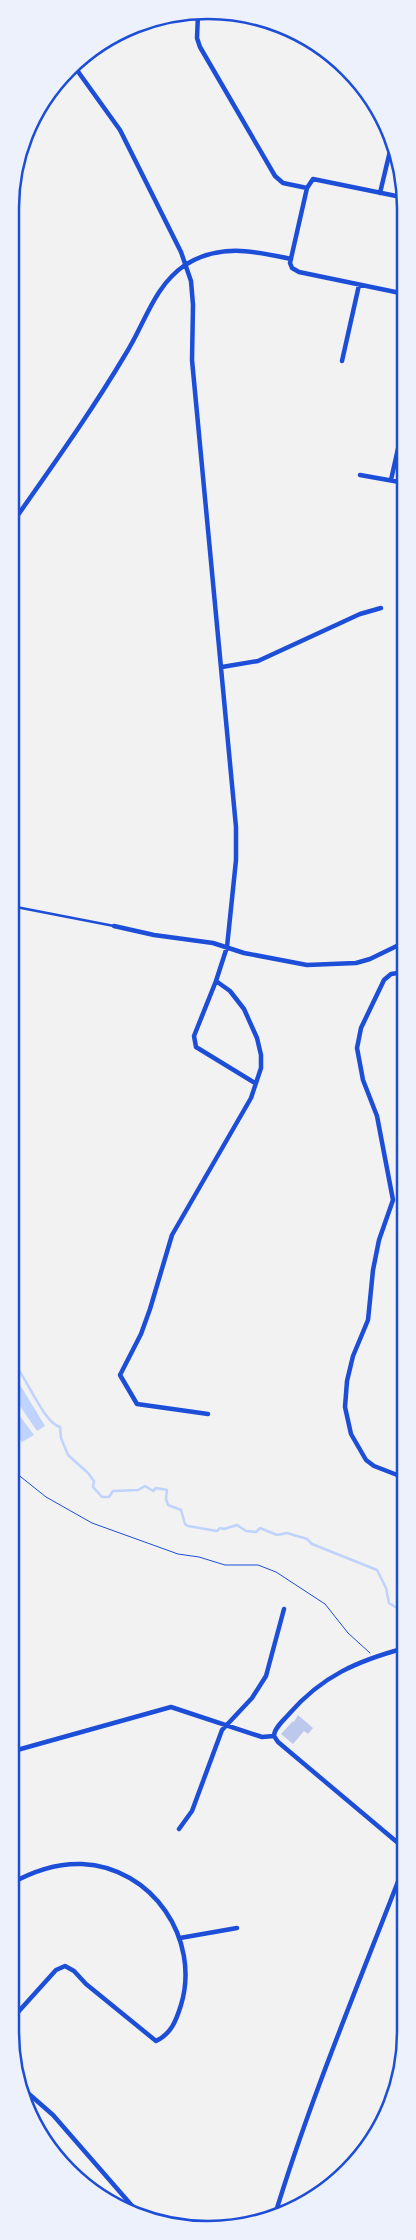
<svg xmlns="http://www.w3.org/2000/svg" width="416" height="2240" viewBox="0 0 416 2240" font-family="'IBM Plex Serif',serif">
<style>
.water{fill:#bfd3fe}
.lines{fill:none;stroke-linecap:round;stroke-linejoin:round}
.stream{stroke:#bfd3fe;stroke-width:2.5}
.building{fill:#bdc9ec}
.path{stroke:#1d4ed8;stroke-width:1}
.service{stroke:#1d4ed8;stroke-width:2.5}
.minor{stroke:#1d4ed8;stroke-width:4.5}
.rim{fill:none;stroke:#1d4ed8;stroke-width:2.5}
</style>
<rect width="100%" height="100%" fill="#f2f2f2"/>
<path class="water" d="M11,1370l34,56 -8,5 -26,-38z
M11,1404l23,31 -12,7 -11,-12z"/>
<g class="lines">
<path class="stream" d="M11,1359c14,15 33,65 49,68l1,11 7,17 20,18 6,8 -1,6 9,10h7l4,-6 25,-1 7,-4 8,5 3,-3 11,2 -1,9 2,6 13,5 4,14 3,2 29,5 3,-3 4,1 13,-4 9,6 10,1 4,-4 17,7 10,-2 20,6 5,5 65,26 9,18 3,15 16,10"/>
</g>
<path class="building" d="M298,1715l15,13 -5,6 -4,-3 -11,13 -12,-10 12,-13 1,1z"/>
<g class="lines">
<path class="path" d="M11,1465l5,8 30,24 46,26 86,31 21,3 26,8h33l18,7 49,32 23,29 22,20"/>
<path class="service" d="M11,906l103,20"/>
<path class="minor" d="M198,14l-1,24 3,9 75,129 8,7 24,5
M74,66l46,64 61,122 10,29 2,24 -1,55 44,467v33l-9,87 -11,34 14,10 14,18 13,29 4,17v13l-10,30 -79,137 -22,74 -9,25 -21,41 17,29 71,10
M380,193l10,-42 1,-19
M405,294l-106,-22 -7,-4 -2,-5 17,-75 6,-9 93,19
M342,361l17,-76
M360,475l45,8
M391,480l14,-63
M11,525c39,-56 79,-111 114,-170 20,-31 28,-68 60,-90 35,-22 69,-14 106,-6
M400,539l5,13
M222,667l36,-6 102,-47 21,-6
M114,926l40,9 59,8 31,10 63,12 49,-2 14,-4 35,-17
M216,981l-22,55 2,11 59,36
M405,1478l-31,-12 -8,-6 -15,-26 -6,-27 2,-26 6,-25 15,-36 5,-50 6,-30 14,-40 -16,-84 -14,-36 -6,-32 4,-20 23,-48 7,-6 14,-2
M274,1736l4,6 126,106
M274,1736c0,-8 9,-15 15,-22 33,-38 68,-53 116,-66
M10,1752l161,-45 91,30 12,-1
M179,1829l13,-18 30,-81 30,-32 14,-22 18,-67
M180,1938l57,-10
M10,2021l46,-51 9,-4 9,5 12,13 70,57c15,-7 20,-20 25,-36 20,-66 -29,-138 -99,-141 -26,-1 -49,7 -72,20
M21,2087l32,28 87,100
M274,2218c36,-119 85,-235 130,-352"/>
</g>
<path d="M0 0H416V2240H0ZM208 19H208A189 189 0 0 1 397 208V2032A189 189 0 0 1 208 2221H208A189 189 0 0 1 19 2032V208A189 189 0 0 1 208 19Z" fill="#edf1fc" fill-rule="evenodd"/>
<path class="rim" d="M208 19H208A189 189 0 0 1 397 208V2032A189 189 0 0 1 208 2221H208A189 189 0 0 1 19 2032V208A189 189 0 0 1 208 19Z"/>
</svg>
